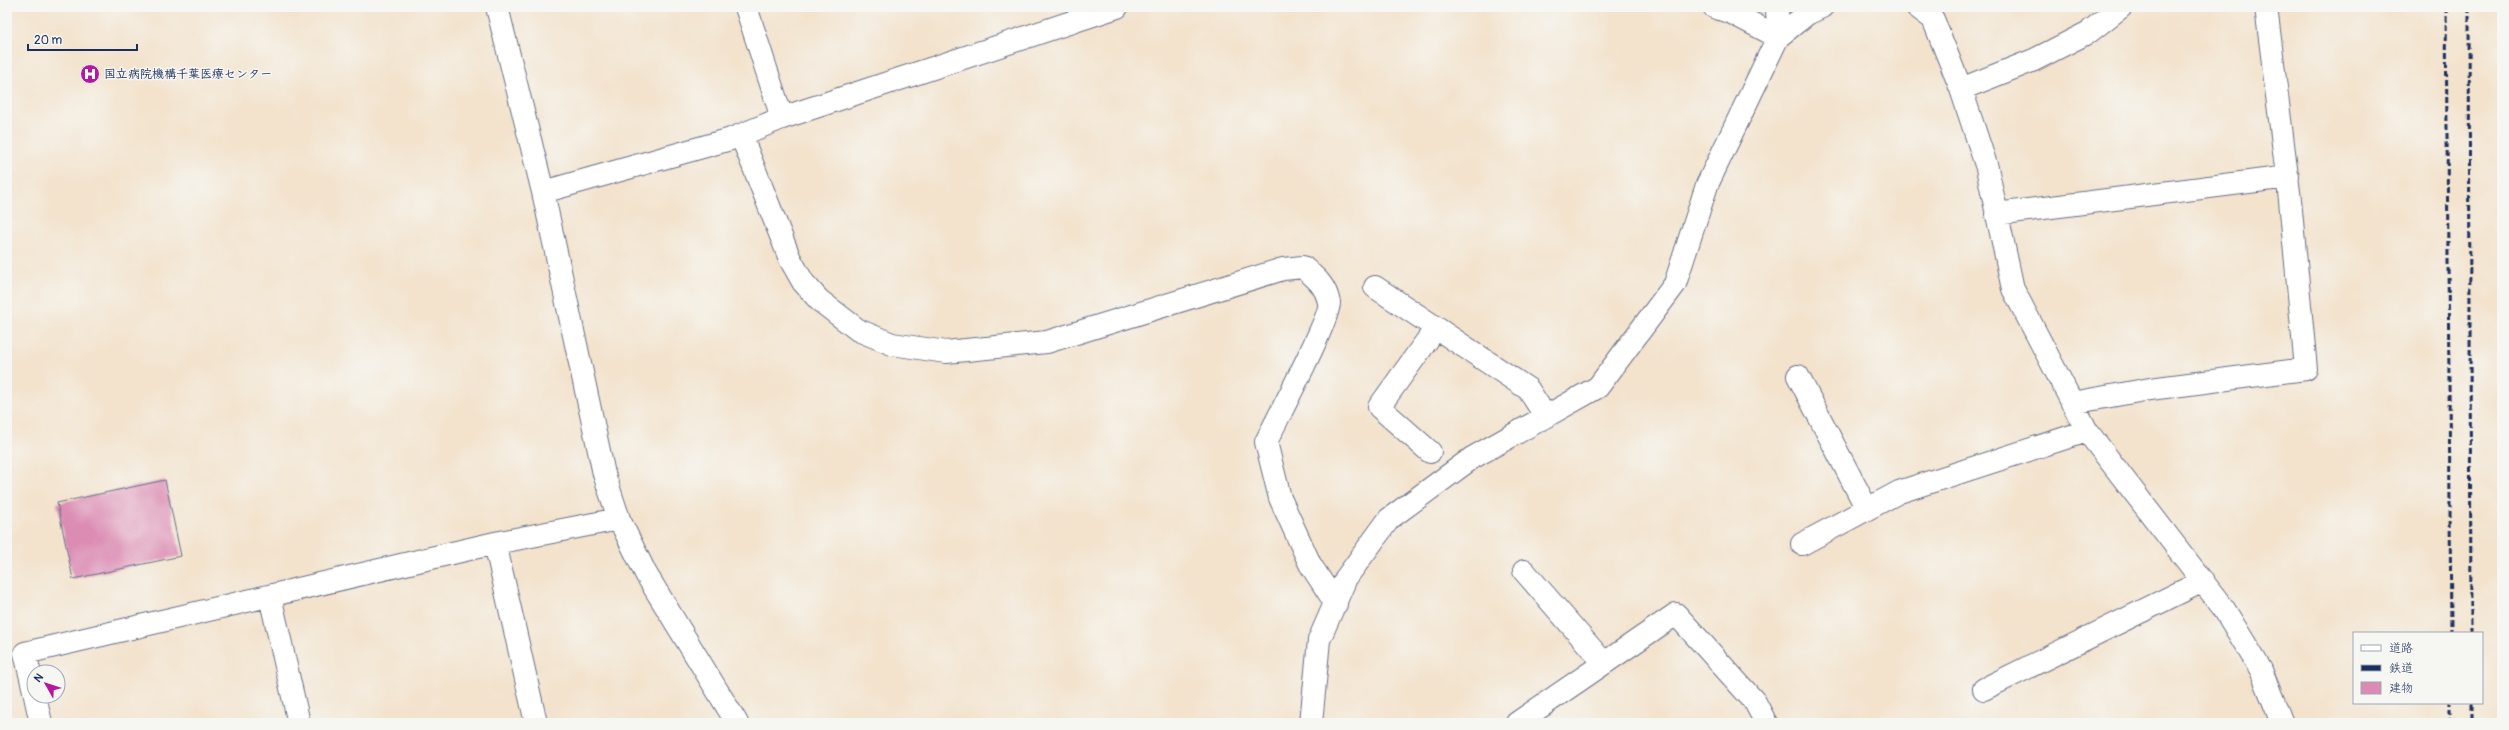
<svg xmlns="http://www.w3.org/2000/svg" width="2509" height="730" viewBox="0 0 2509 730" font-family="Pangolin,'Klee One',sans-serif">
<style>
.building{fill:#dc8cb3}
.lines{fill:none;stroke-linecap:round;stroke-linejoin:round}
.minor-casing{stroke:#676e85;stroke-width:24}
.minor{stroke:#fff;stroke-width:22}
.rail{stroke:#1b2f5e;stroke-width:3;stroke-dasharray:6 3;stroke-linecap:butt}
.labels{text-anchor:middle;stroke-width:3;stroke-linejoin:round;paint-order:stroke}
.poi-label{font-size:12px;font-weight:bold;fill:#1b2f5e;stroke:#f6f6f2;text-anchor:start}
</style>
<rect width="100%" height="100%" fill="#f6f6f2"/>
<filter id="ink" filterUnits="userSpaceOnUse"><feTurbulence type="fractalNoise" baseFrequency=".025" numOctaves="2"/><feDisplacementMap in="SourceGraphic" scale="8" xChannelSelector="R" yChannelSelector="G"/><feConvolveMatrix kernelMatrix="1 2 1 2 8 2 1 2 1" color-interpolation-filters="sRGB"/></filter>
<filter id="wash" filterUnits="userSpaceOnUse"><feTurbulence type="fractalNoise" baseFrequency=".012" numOctaves="4" result="noise"/><feDisplacementMap in="SourceGraphic" scale="16" xChannelSelector="R" yChannelSelector="G"/><feGaussianBlur stdDeviation="0.9" result="paint"/><feColorMatrix in="noise" values="0 0 0 0 0 0 0 0 0 0 0 0 0 0 0 0 0 1.4 0 .05"/><feComposite in="paint" operator="in"/></filter>
<g filter="url(#wash)">
<rect width="100%" height="100%" fill="#f3e3cd"/>
<g id="blocks">
<path class="building" d="M165,480l16,76 -108,23 -16,-76z"/>
</g>
</g>
<g filter="url(#ink)">
<use href="#blocks" fill-opacity="0" stroke="#676e85" stroke-width="1"/>
<g class="lines">
<defs>
<path id="minor" d="M497,7l46,185 61,282 15,45 27,55 91,149
M746,7l36,111 335,-111
M1714,7l18,6 46,24 -1,-30
M1917,7l16,12 28,70 26,79 26,121 74,142 137,178 37,61 21,53
M1961,89l73,-29 55,-28 32,-25
M741,135l49,124 13,23 16,18 39,30 34,14 54,8 101,-10 236,-73 20,-2c13,11 23,19 26,36 2,14 -54,120 -63,139l14,56 30,66 26,40
M543,192l188,-53 51,-21
M1996,214l292,-37
M1375,287l153,102 18,28
M1798,376l69,133
M2072,403l78,-14 156,-20 -16,-169 -24,-193
M1430,452l-51,-45 57,-79
M495,543l41,180
M1802,544l97,-52 188,-61
M1524,571l80,92
M270,596l29,127
M1984,689l219,-108
M34,691l-9,-38 470,-110 124,-24
M35,696l6,27
M1311,723l8,-83 27,-62 43,-59 83,-61 126,-71 77,-103 32,-99 71,-148 29,-23 15,-7
M1517,723l159,-109 79,88 11,21"/>
</defs>
<use href="#minor" class="minor-casing"/>
<use href="#minor" class="minor"/>
<path class="rail" d="M2446,7l5,626
M2469,7l2,626
M2472,703v20
M2450,723v-20"/>
</g>
</g>
<defs>
<symbol id="hospital-disc" viewBox="-11 -11 22 22"><circle r="9.5" fill="#b5179e" stroke="#f6f6f2"/><path d="M-5-5h3v3.5h4V-5h3V5h-3V1.5h-4V5h-3Z" fill="#fff"/></symbol>
</defs>
<g fill-rule="evenodd">
<use href="#hospital-disc" x="79" y="63" width="22" height="22"/>
</g>
<g class="labels">
<g class="poi-label">
<text x="104" y="78">国立病院機構千葉医療センター</text>
</g>
</g>
<rect width="2509" height="730" fill="none" stroke="#f6f6f2" stroke-width="24"/>
<rect x="2353" y="632" width="130" height="72" fill="#f6f6f2" stroke="#9ea6b7"/>
<rect x="2361" y="645" width="20" height="6" fill="#ffffff" stroke="#9ea6b7"/>
<text x="2389" y="652" font-size="12" fill="#1b2f5e">道路</text>
<rect x="2361" y="665" width="20" height="6" fill="#1b2f5e" stroke="#9ea6b7"/>
<text x="2389" y="672" font-size="12" fill="#1b2f5e">鉄道</text>
<rect x="2361" y="682" width="20" height="12" fill="#dc8cb3" stroke="#9ea6b7"/>
<text x="2389" y="692" font-size="12" fill="#1b2f5e">建物</text>
<g transform="translate(46 684) rotate(309)"><circle r="19" fill="#f6f6f2" stroke="#9ea6b7"/>
<path d="M0-3L7 15L0 10L-7 15Z" fill="#b5179e"/>
<text y="-6" font-size="11" font-weight="bold" text-anchor="middle" fill="#1b2f5e">N</text>
</g>
<path d="M28 44v6h109v-6" fill="none" stroke="#1b2f5e" stroke-width="2"/>
<text x="34" y="44" font-size="12" fill="#1b2f5e" stroke="#f6f6f2" stroke-width="3" paint-order="stroke">20 m</text>
</svg>
